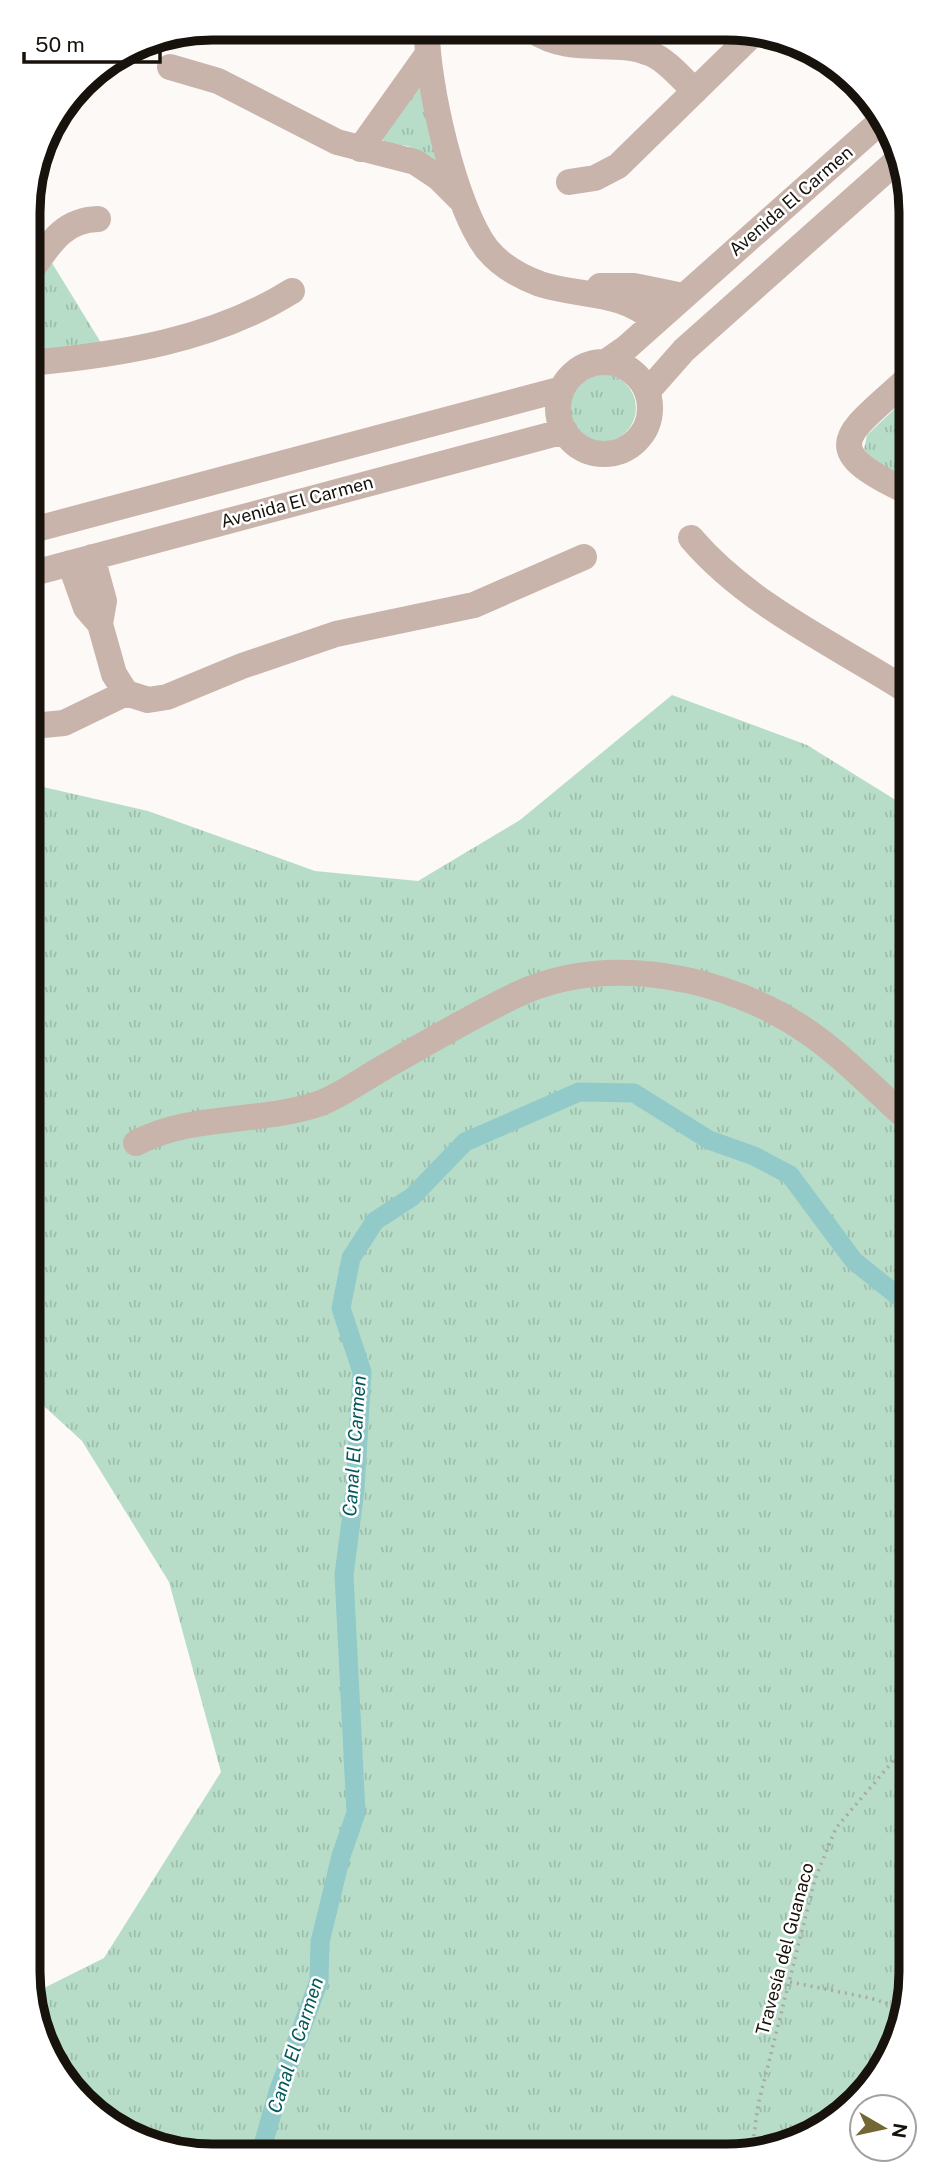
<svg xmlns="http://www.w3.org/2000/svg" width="939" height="2184" viewBox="0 0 939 2184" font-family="'Public Sans',sans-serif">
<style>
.grass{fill:url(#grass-tufts)}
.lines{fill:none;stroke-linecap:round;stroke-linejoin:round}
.canal{stroke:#92caca;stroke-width:19}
.path{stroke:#aca7a3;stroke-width:3.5;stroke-dasharray:2 5;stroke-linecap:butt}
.minor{stroke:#c8b4ab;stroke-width:26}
.labels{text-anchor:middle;stroke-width:5;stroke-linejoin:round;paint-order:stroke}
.street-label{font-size:18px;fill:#18120c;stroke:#fff}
.water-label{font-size:19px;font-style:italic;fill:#05595b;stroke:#fff}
.rim{fill:none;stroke:#18120c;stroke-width:9}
</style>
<defs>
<pattern id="grass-tufts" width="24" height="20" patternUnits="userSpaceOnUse" patternTransform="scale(1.75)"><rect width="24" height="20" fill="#b7ddc8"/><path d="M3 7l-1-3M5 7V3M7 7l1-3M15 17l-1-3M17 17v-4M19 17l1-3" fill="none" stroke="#9dbdab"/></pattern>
</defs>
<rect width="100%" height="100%" fill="#fdf9f6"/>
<path class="grass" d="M417,77l24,83 -7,2 -26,-16 -24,-3 -4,-8z
M52,263l51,83 -74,10v-60z
M568 408a34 34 0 1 1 68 0a34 34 0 1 1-68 0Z
M906,398v79l-30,-13 -12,-15 3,-14z
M672,695l135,50 100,62 4,1177 -14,59 -31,50 -92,57 -598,3 -94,-51 -48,-83v-26l70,-35 117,-186 -52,-190 -87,-141 -50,-46 -2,-611 118,27 167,60 103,10 102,-61z"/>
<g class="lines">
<path class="canal" d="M261,2152l17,-60 41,-111 1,-39 21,-86 15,-43 -12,-238 11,-85 7,-118 -21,-64 10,-50 24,-37 37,-24 53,-55 114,-50 55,1 75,47 45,16 36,19 64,86 54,43"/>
<path class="path" d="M790,1982l80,16 35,11
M752,2150l6,-45 57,-226 21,-51 74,-87"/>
<path class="minor" d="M427,29c-1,52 28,179 60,220 13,16 34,28 53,35 40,13 82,6 115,37
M532,30c40,27 82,8 117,23 18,7 32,25 46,38
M170,67l48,14 119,61 78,20 24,16 23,23
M360,149l67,-94
M569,182l26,-4 23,-12 138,-135
M29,274c19,-27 32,-54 69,-55
M600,286h34l49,10
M558 408a46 46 0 1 1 92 0a46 46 0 1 1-92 0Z
M606,362l20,-14 254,-226
M29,363c89,-8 185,-23 263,-72
M906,380c-58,54 -92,68 0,111
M647,392l37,-42 217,-193
M29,531l533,-142
M691,538c57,67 143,106 215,152
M92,557l12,44 -4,23 14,50 12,19 22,7 19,-3 75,-31 94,-32 138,-29 110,-48
M70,563l16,45 14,16
M30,574l535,-143
M33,726l31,-3 62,-30
M136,1143c57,-30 125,-19 185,-40 20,-8 41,-23 60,-34 44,-25 89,-52 135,-74 92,-43 211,-19 292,37 36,25 67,58 100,87"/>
</g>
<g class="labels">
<g class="street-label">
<text transform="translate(791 201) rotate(-41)" y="6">Avenida El Carmen</text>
<text transform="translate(297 502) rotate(-15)" y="6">Avenida El Carmen</text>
<text transform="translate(785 1949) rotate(-75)" y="6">Travesía del Guanaco</text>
</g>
<g class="water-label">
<text transform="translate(354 1446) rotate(-86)" y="7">Canal El Carmen</text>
<text transform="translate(295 2045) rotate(-72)" y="7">Canal El Carmen</text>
</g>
</g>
<path d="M0 0H939V2184H0ZM212 40H727A172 172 0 0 1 899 212V1972A172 172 0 0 1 727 2144H212A172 172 0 0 1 40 1972V212A172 172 0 0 1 212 40Z" fill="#fff" fill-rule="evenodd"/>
<path class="rim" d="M212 40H727A172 172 0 0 1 899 212V1972A172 172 0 0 1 727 2144H212A172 172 0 0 1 40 1972V212A172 172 0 0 1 212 40Z"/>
<g transform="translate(883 2128) rotate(99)"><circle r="33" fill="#ffffff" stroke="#a3a09e" stroke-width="2"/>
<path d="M0-5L12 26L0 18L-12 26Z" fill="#736734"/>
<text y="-10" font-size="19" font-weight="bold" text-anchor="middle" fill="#18120c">N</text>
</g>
<path d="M24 52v10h136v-10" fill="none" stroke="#18120c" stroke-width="3.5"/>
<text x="35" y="52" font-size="21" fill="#18120c" stroke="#ffffff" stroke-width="5" paint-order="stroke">50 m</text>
</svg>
